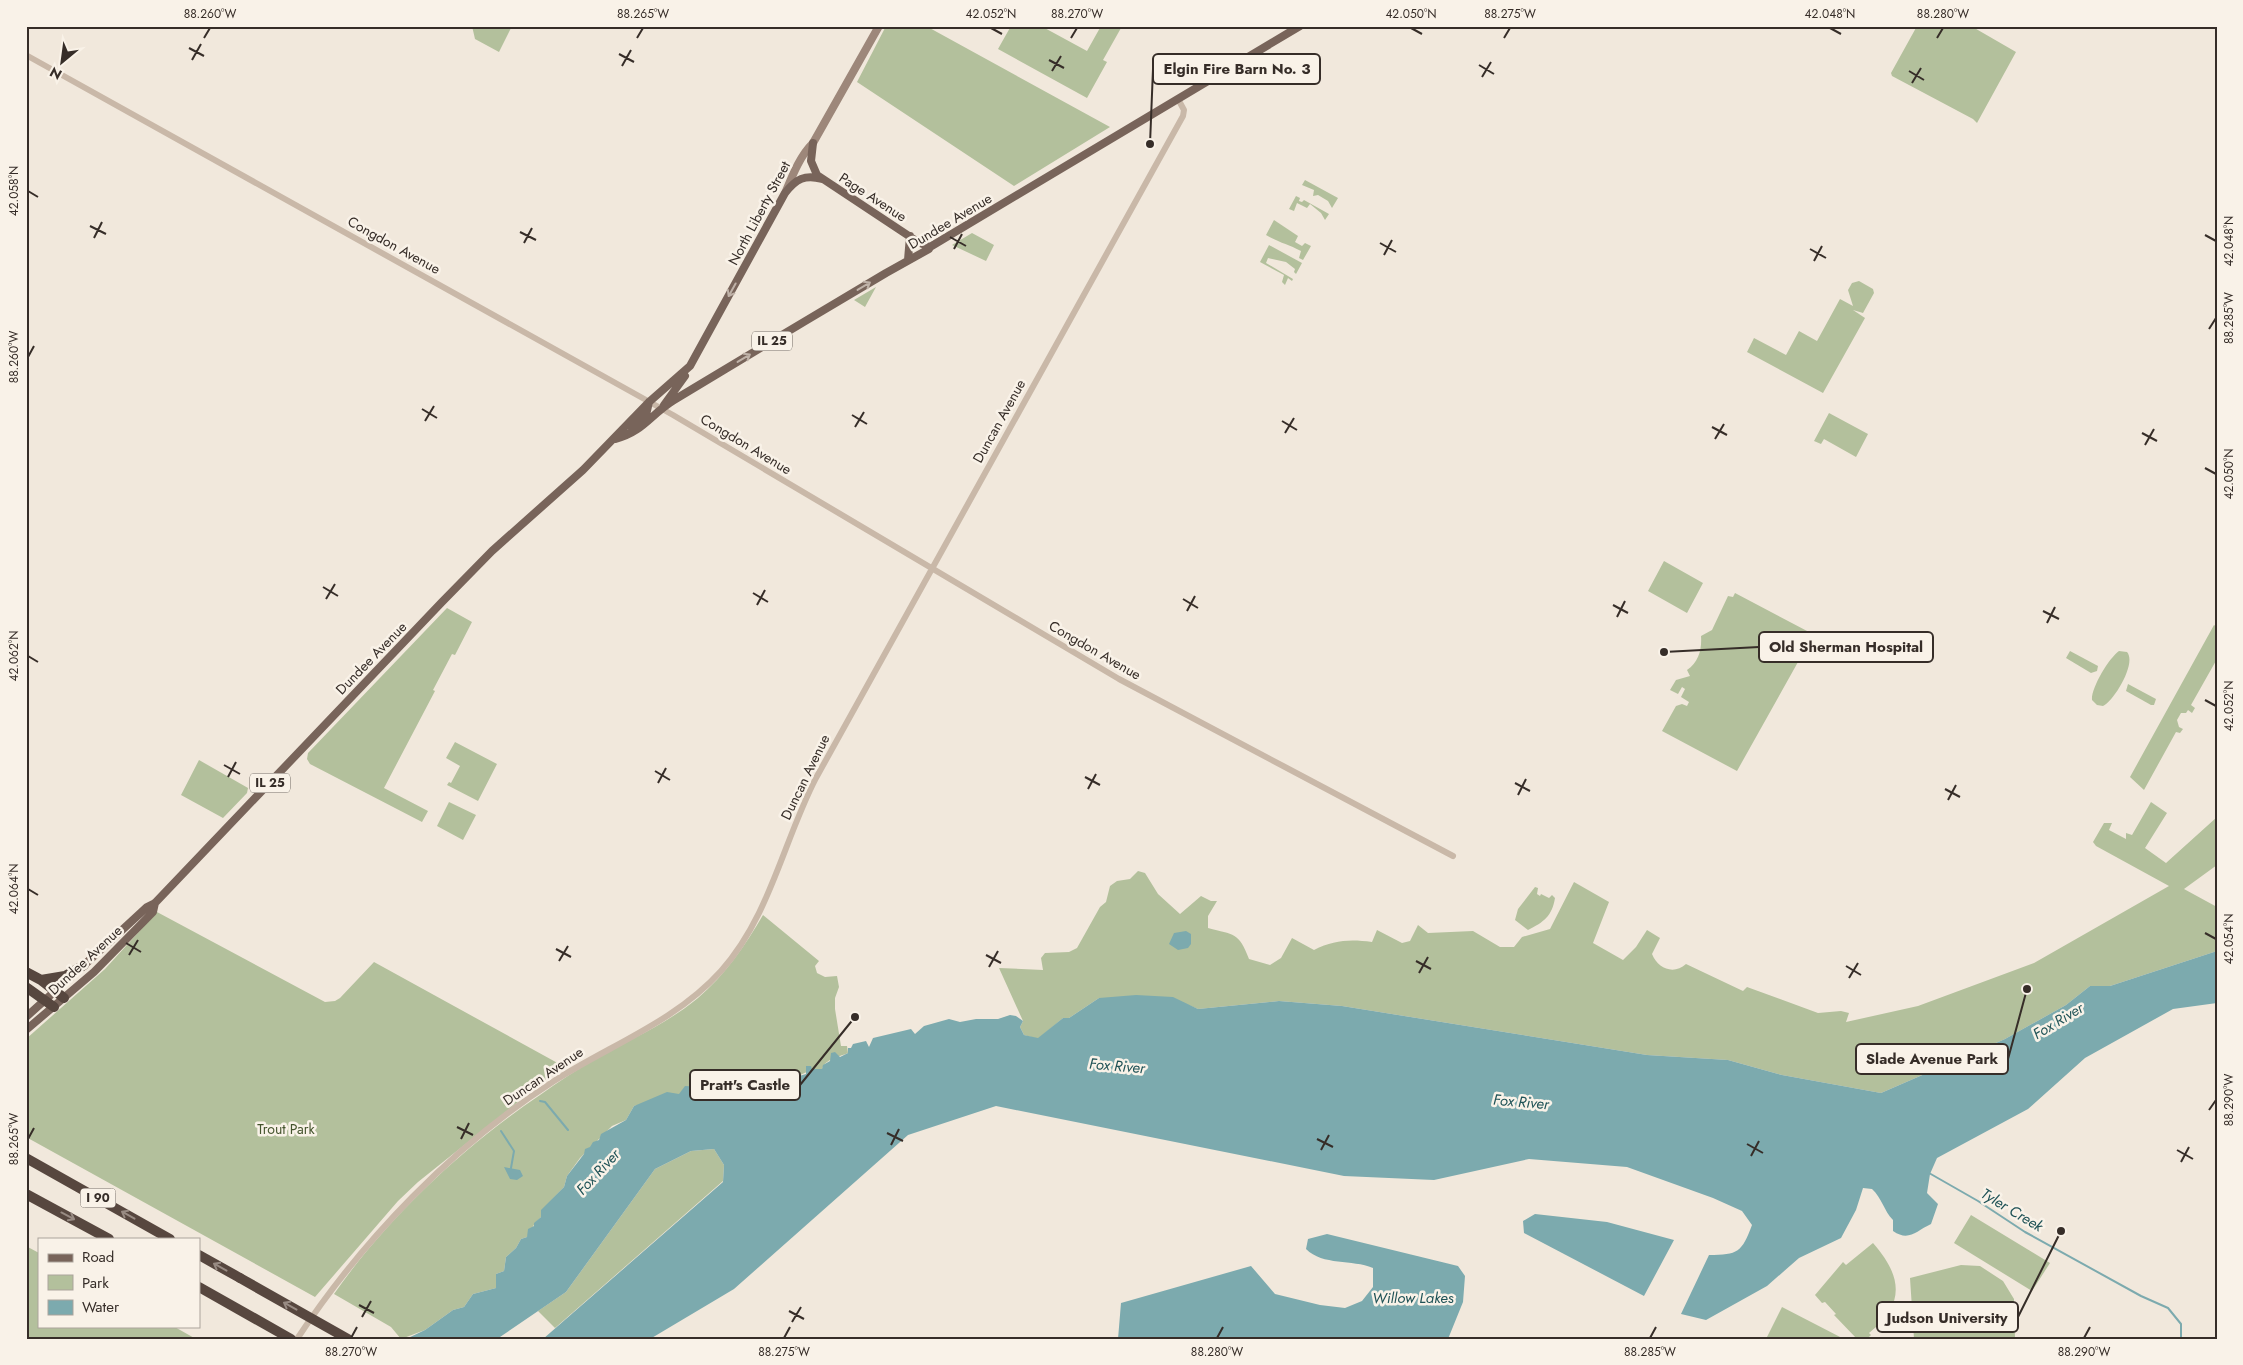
<svg xmlns="http://www.w3.org/2000/svg" width="2243" height="1365" viewBox="0 0 2243 1365" font-family="Jost,sans-serif">
<style>
.green{fill:#b3c09c}
.water{fill:#7caaae}
.lines{fill:none;stroke-linecap:round;stroke-linejoin:round}
.stream{stroke:#7caaae;stroke-width:2}
.tertiary{stroke:#c9b8a8;stroke-width:6}
.secondary{stroke:#9d877a;stroke-width:8}
.primary{stroke:#78645a;stroke-width:8}
.motorway{stroke:#57473f;stroke-width:10}
.motorway-bridge{stroke:#57473f;stroke-width:10}
.oneway{stroke:#bfb2a8}
.oneway2{stroke:#988b83}
.ticks{fill:none;stroke:#362d28;stroke-width:2}
.labels{text-anchor:middle;stroke-width:5;stroke-linejoin:round;paint-order:stroke}
.shield{fill:#f9f2e8;stroke:#706862;stroke-width:1}
.shield-label{font-size:12px;font-weight:bold;fill:#362d28}
.street-label{font-size:14px;fill:#362d28;stroke:#f9f2e8}
.park-label{font-size:14px;fill:#44542d;stroke:#f9f2e8}
.water-label{font-size:15px;font-style:italic;fill:#1f5256;stroke:#f9f2e8}
.leader{fill:none;stroke:#362d28;stroke-width:2}
.callout-dot{fill:#362d28;stroke:#f9f2e8;stroke-width:2}
.callout{fill:#f9f2e8;stroke:#362d28;stroke-width:2}
.callout-label{font-size:15px;text-anchor:middle;font-weight:bold;fill:#362d28}
.neatline{fill:none;stroke:#362d28;stroke-width:2}
.ticks-label{font-size:12px;text-anchor:middle;fill:#362d28}
</style>
<rect width="100%" height="100%" fill="#f1e8dc"/>
<path class="green" d="M472,26h40l-13,26 -24,-13z
M886,26h40l184,101 -96,59 -157,-104z
M1011,26h30l46,25 14,-25 20,2 -18,32 4,2 -20,36 -89,-49z
M1917,26h54l45,26 -39,71 -4,-4 -81,-43 -1,-3z
M1305,180l33,18 -6,10 -4,-7 -10,-6 -5,1 1,-6 -12,-5z
M1296,196l4,2 -1,3 3,1 2,-2 25,14 -4,6 -4,-7 -11,-9 -3,4 -10,-5 -3,8 -5,-2z
M1274,220l24,16 -3,6 7,4 3,-3 6,3 -8,14 -4,-2 2,-7c-13,-7 -21,-8 -35,-16z
M972,233l22,12 -8,16 -34,-16z
M1269,245l33,18 -6,11 -2,-2 1,-3 -9,-7 -18,-4 -2,5 27,16 -1,2 -4,-3 -3,7 -3,-3 2,-7 -24,-13z
M1859,281l14,8 1,4 -11,20 -10,-3 12,8 -42,75 -76,-41 7,-14 32,17 13,-24 18,10 23,-42 13,7 -5,-16 4,-7z
M876,287l-11,20 -11,-7z
M1829,413l39,21 -12,23 -32,-18 -3,5 -7,-3z
M1664,561l39,22 -16,30 -39,-22z
M1735,593l74,39 3,5 -75,134 -75,-40 14,-25 6,-2 5,2 2,-4 -8,-5 4,-8 -3,-2 -4,7 -8,-4 6,-10 14,-4 -3,-6c12,-8 15,-21 14,-34l11,-6 16,-34 5,1z
M447,608l25,14 -17,33 -3,-1 -19,36 2,1 -51,97 44,23 -6,11 -112,-58 -3,-5 1,-6z
M2214,625l3,2v32l-26,46 4,3 -3,5 -4,-3 -2,3h-5l-4,7 2,7 4,2 -3,4 -4,-1 -32,58 -14,-13z
M2070,651l28,15 -1,5 -6,2 -25,-15z
M2119,651l8,1c10,11 -13,49 -24,54l-6,-1 -5,-5c-1,-12 17,-42 27,-49z
M2128,684l28,15 -2,6h-3l-25,-14z
M455,742l42,22 -19,37 -31,-16 2,-3 2,1 9,-17 -14,-8z
M199,760l49,28 -1,5 -24,25 -42,-23z
M449,802l27,13 -13,25 -26,-14z
M2151,802l16,11 -22,35 21,15 51,-46v48l-33,24 33,18v44l-107,35h-20l-24,19 -61,34 -124,54 -99,-18 -54,-15 -81,-5 -305,-49 -63,-5 -81,8 -12,-5 -87,-6 -30,20h-6l-25,21 -14,-4 -4,-8 3,-6 -24,-53 44,2 -2,-12 4,-5 24,-1 8,-4 23,-41 6,-5 4,-16 7,-5 13,-2 8,-8 7,2 13,21 22,20 21,-18 10,5h6l-9,15v12c26,7 31,4 41,31l21,6 11,-7 11,-20 22,12c20,-10 36,-11 58,-8l5,-12 25,13 8,-2 8,-16 10,8 45,-2 27,16h14l8,-10 28,-8 24,-47 35,20 -16,41 30,17 13,-13 11,-17 13,8 -8,16c6,15 22,21 34,10l57,27 4,-4 71,26 23,-2 8,2 -3,9 72,-16 116,-43 135,-77 -73,-40 -3,-4 11,-19h8l-3,7 17,9v-6l6,2z
M1535,887l3,1 -1,6 3,2 1,-2 8,4 3,-3 3,3c-3,18 -11,24 -27,32l-13,-10 3,-11z
M157,912l168,90 10,-1 5,-3 34,-36 189,104 -145,116 -20,19 -83,96 -289,-160v-98l79,-70z
M763,915l56,46 -4,5 2,7 8,4 12,-1 2,11 -4,11v11l6,37h6l1,7c-9,4 -23,6 -26,16 -12,0 -25,6 -33,15l-6,-3 -7,14 -16,2 -19,-5 -62,2 -45,12 -8,14 -14,6 -32,32 -13,18 -3,11 -22,23 -1,7 -6,6 -8,14 -6,2 -5,9 -10,9 -2,14 -8,3v14l-23,6 -9,13 -11,3 -28,20 -24,9 -10,-12 -57,-33c53,-76 130,-148 206,-199 18,-13 38,-26 57,-37 34,-19 71,-35 101,-60 27,-23 47,-52 65,-83z
M714,1149l10,16 -1,16 -168,147 -17,-17 28,-19 89,-123 36,-18z
M1971,1215l79,48 -18,28 -78,-48z
M1873,1243c29,33 33,61 -4,90l2,2 -4,4h-10l-23,-24 2,-1 -11,-12 -3,1 -7,-8 28,-33 3,3z
M26,1246l13,7v73h134l23,13h-170z
M1961,1265l19,1 23,15 11,18 1,40h-101l-4,-61z
M1782,1307l62,32h-78z"/>
<path class="water" d="M1186,931l5,3v10l-3,4 -10,2 -9,-6 5,-11z
M2217,951v52l-44,6 -88,49 -57,51 -91,49 -7,16 -3,19 11,11 -7,20c-15,7 -22,18 -38,7v-11c-9,-9 -11,-22 -21,-31l-9,-1 -7,22 -15,28 -42,20 -32,28 -61,34 -25,-6 28,-59c29,0 33,-3 43,-30l-10,-14 -29,-13 -86,-31 -98,-8 -95,21 -90,-4 -348,-70 -88,29 -174,154 -84,50h-107l180,-157 1,-17 -10,-16 -23,2 -36,18 -89,123 -69,47h-91l19,-9 28,-20 11,-3 9,-13 23,-6v-14l8,-3 2,-14 10,-9 5,-9 6,-2 1,-8 6,-3v-3l7,-6v-7l23,-23 3,-11 17,-22 1,-5 5,-2 3,-5 6,-2 2,-6 25,-14 8,-14 33,-14 12,2 6,-8 37,2 5,5c17,-1 31,5 48,2l8,-14 6,3 7,-7 10,-3v-8h5l1,3h10l1,-4 7,-4 1,-8 4,-1 5,5 8,-4v-5h3l2,-4 13,-3 3,6 4,-9 38,-9 4,5 9,-8 25,-7 11,3 16,-3h22l12,-4 6,1 7,5 -3,6 4,8 14,3 25,-20h6l30,-20 37,-3 37,2 25,12 81,-8 63,5 305,49 81,5 54,15 99,18 124,-54 61,-34 24,-19h20z
M504,1167l16,3 3,6 -6,4 -7,-1z
M1535,1214l72,8 67,18 -30,56 -120,-63 -1,-12z
M1327,1234l131,32 7,10 -2,26 -15,37h-330l3,-36 130,-37 24,28 45,11 25,3 17,-7 11,-14v-19c-21,-9 -50,-2 -67,-19l2,-10z"/>
<g class="lines">
<path class="stream" d="M540,1101l5,1 23,28
M501,1131l13,20 -3,17
M1929,1173l49,28 47,31 116,64 27,12 13,16v15"/>
<path class="tertiary" d="M26,55l647,360 446,264 334,177
M297,1339c66,-100 156,-193 257,-258 56,-36 121,-59 167,-110 49,-55 62,-129 95,-193l367,-662 1,-6 -6,-11"/>
<path class="secondary" d="M786,191c7,-17 14,-35 27,-48l66,-117"/>
<path class="primary" d="M813,143l-2,18 6,14 101,67 12,5
M908,260l2,-24
M664,405l21,-29
M632,428l14,-13 3,-13
M615,439c28,-7 36,-25 59,-39 71,-43 141,-85 212,-127l43,-24 1,-2 370,-221
M82,967l65,-60 8,-4 287,-301 50,-51 91,-81 66,-68 41,-36 95,-173c11,-14 20,-19 37,-14
M26,1017l47,-42
M26,1030l68,-58 59,-60 2,-9"/>
<path class="motorway" d="M26,972l15,8 23,18
M41,980l24,-4 19,-11
M26,987l28,20
M26,1158l144,81
M26,1194l83,45
M199,1255l41,23
M199,1287l92,52"/>
<path class="motorway-bridge" d="M240,1278l108,61"/>
</g>
<defs><path id="oneway-shaft" d="M-6 0H5M1.5-3L5.5 0L1.5 3" fill="none" stroke-width="1.6" stroke-linecap="round" stroke-linejoin="round" transform="scale(1.25)"/></defs>
<g class="oneway">
<use href="#oneway-shaft" transform="translate(864 286) rotate(-31)"/>
<use href="#oneway-shaft" transform="translate(732 290) rotate(119)"/>
<use href="#oneway-shaft" transform="translate(744 358) rotate(-31)"/>
</g>
<g class="oneway2">
<use href="#oneway-shaft" transform="translate(128 1215) rotate(-151)"/>
<use href="#oneway-shaft" transform="translate(68 1216) rotate(28)"/>
<use href="#oneway-shaft" transform="translate(220 1267) rotate(-151)"/>
<use href="#oneway-shaft" transform="translate(290 1306) rotate(-151)"/>
</g>
<path class="ticks" d="M991,28l11,6M1411,28l11,6M1830,28l11,6M204,38l6,-10M637,38l6,-10M1071,38l6,-10M1504,38l6,-10M1937,38l6,-10M189,48l15,8M619,54l15,8M192,60l9,-16M1049,60l15,8M1479,65l15,9M622,66l9,-16M1052,71l9,-15M1909,71l15,9M1482,77l9,-15M1912,83l9,-15M28,191l10,6M90,226l16,8M520,232l16,8M2205,235l11,6M950,237l16,9M94,238l8,-16M524,243l8,-15M1380,243l16,9M954,249l8,-15M1810,249l16,9M1384,255l8,-15M1814,261l8,-15M2209,329l7,-11M28,357l6,-11M422,409l15,9M852,415l15,9M425,421l9,-15M1282,421l15,9M855,427l9,-15M1712,427l15,8M1285,433l9,-15M2142,433l15,8M1715,439l9,-15M2145,445l9,-16M2205,468l11,6M323,587l15,9M753,593l15,9M326,599l9,-15M1183,599l15,9M757,605l8,-15M1613,605l15,8M1187,611l8,-15M2043,611l16,8M1617,617l8,-16M2047,623l8,-16M28,656l10,6M2205,700l11,6M224,765l16,9M655,771l15,9M228,777l8,-15M1085,777l15,8M658,783l8,-15M1515,783l15,8M1088,789l8,-15M1945,789l15,8M1518,795l8,-16M1948,800l8,-15M28,889l10,6M2205,933l11,6M126,943l15,9M556,949l15,8M129,955l9,-15M986,955l15,8M559,961l9,-15M1416,961l15,8M1846,966l15,9M989,967l9,-16M1419,973l9,-16M1849,978l9,-15M2209,1110l7,-10M457,1127l16,8M887,1133l16,8M28,1139l6,-11M461,1139l8,-16M1317,1139l16,8M1747,1144l16,9M891,1145l8,-16M1321,1150l8,-15M2177,1150l16,9M1751,1156l8,-15M2181,1162l8,-15M359,1305l15,8M789,1311l15,8M362,1317l9,-16M792,1322l9,-15M351,1338l6,-11M784,1338l6,-11M1217,1338l6,-11M1650,1338l6,-11M2084,1338l6,-11"/>
<g class="labels">
<g class="shield">
<rect x="752" y="331.5" width="40" height="19" rx="4"/>
<rect x="250" y="773.5" width="40" height="19" rx="4"/>
<rect x="80.5" y="1188.5" width="35" height="19" rx="4"/>
</g>
<g class="shield-label">
<text x="772" y="345">IL 25</text>
<text x="270" y="787">IL 25</text>
<text x="98" y="1202">I 90</text>
</g>
<g class="street-label">
<text transform="translate(873 197) rotate(33)" y="5">Page Avenue</text>
<text transform="translate(759 213) rotate(-62)" y="5">North Liberty Street</text>
<text transform="translate(950 221) rotate(-31)" y="5">Dundee Avenue</text>
<text transform="translate(394 245) rotate(29)" y="5">Congdon Avenue</text>
<text transform="translate(999 421) rotate(-61)" y="5">Duncan Avenue</text>
<text transform="translate(746 444) rotate(31)" y="5">Congdon Avenue</text>
<text transform="translate(1095 650) rotate(30)" y="5">Congdon Avenue</text>
<text transform="translate(371 658) rotate(-46)" y="5">Dundee Avenue</text>
<text transform="translate(805 777) rotate(-64)" y="5">Duncan Avenue</text>
<text transform="translate(85 960) rotate(-43)" y="5">Dundee Avenue</text>
<text transform="translate(543 1076) rotate(-34)" y="5">Duncan Avenue</text>
</g>
<g class="park-label">
<text x="286" y="1134">Trout Park</text>
</g>
<g class="water-label">
<text transform="translate(2058 1021) rotate(-31)" y="5">Fox River</text>
<text transform="translate(1117 1066) rotate(5)" y="5">Fox River</text>
<text transform="translate(1521 1102) rotate(5)" y="5">Fox River</text>
<text transform="translate(598 1172) rotate(-47)" y="5">Fox River</text>
<text transform="translate(2012 1210) rotate(31)" y="5">Tyler Creek</text>
<text x="1413" y="1303">Willow Lakes</text>
</g>
</g>
<path class="leader" d="M1150 144L1153 69M1664 652L1759 647M2027 989L2008 1059M855 1017L800 1085M2061 1231L2018 1317"/>
<g class="callout-dot">
<circle cx="1150" cy="144" r="5"/>
<circle cx="1664" cy="652" r="5"/>
<circle cx="2027" cy="989" r="5"/>
<circle cx="855" cy="1017" r="5"/>
<circle cx="2061" cy="1231" r="5"/>
</g>
<g class="callout">
<rect x="1153" y="54" width="167" height="30" rx="5"/>
<rect x="1759" y="632" width="174" height="30" rx="5"/>
<rect x="1856" y="1044" width="152" height="30" rx="5"/>
<rect x="690" y="1070" width="110" height="30" rx="5"/>
<rect x="1877" y="1302" width="141" height="30" rx="5"/>
</g>
<g class="callout-label">
<text x="1237" y="74">Elgin Fire Barn No. 3</text>
<text x="1846" y="652">Old Sherman Hospital</text>
<text x="1932" y="1064">Slade Avenue Park</text>
<text x="745" y="1090">Pratt's Castle</text>
<text x="1947" y="1323">Judson University</text>
</g>
<rect width="2243" height="1365" fill="none" stroke="#f9f2e8" stroke-width="55"/>
<rect x="38" y="1238" width="162" height="90" fill="#f9f2e8" stroke="#aba39b"/>
<rect x="48" y="1254" width="25" height="8" fill="#78645a" stroke="#aba39b"/>
<text x="82" y="1262" font-size="15" fill="#362d28">Road</text>
<rect x="48" y="1275" width="25" height="15" fill="#b3c09c" stroke="#aba39b"/>
<text x="82" y="1288" font-size="15" fill="#362d28">Park</text>
<rect x="48" y="1300" width="25" height="15" fill="#7caaae" stroke="#aba39b"/>
<text x="82" y="1312" font-size="15" fill="#362d28">Water</text>
<g transform="translate(62 62) rotate(209)" stroke="#f9f2e8" stroke-width="4" paint-order="stroke">
<path d="M0-4L9 19L0 12L-9 19Z" fill="#362d28"/>
<text y="-8" font-size="14" font-weight="bold" text-anchor="middle" fill="#362d28">N</text>
</g>
<rect x="28" y="28" width="2188" height="1310" class="neatline"/>
<g class="ticks-label">
<text x="210" y="18">88.260°W</text>
<text x="643" y="18">88.265°W</text>
<text x="991" y="18">42.052°N</text>
<text x="1077" y="18">88.270°W</text>
<text x="1411" y="18">42.050°N</text>
<text x="1510" y="18">88.275°W</text>
<text x="1830" y="18">42.048°N</text>
<text x="1943" y="18">88.280°W</text>
<text transform="translate(14 191) rotate(-90)" y="4">42.058°N</text>
<text transform="translate(2229 241) rotate(-90)" y="4">42.048°N</text>
<text transform="translate(2229 318) rotate(-90)" y="4">88.285°W</text>
<text transform="translate(14 357) rotate(-90)" y="4">88.260°W</text>
<text transform="translate(2229 474) rotate(-90)" y="4">42.050°N</text>
<text transform="translate(14 656) rotate(-90)" y="4">42.062°N</text>
<text transform="translate(2229 706) rotate(-90)" y="4">42.052°N</text>
<text transform="translate(14 889) rotate(-90)" y="4">42.064°N</text>
<text transform="translate(2229 939) rotate(-90)" y="4">42.054°N</text>
<text transform="translate(2229 1100) rotate(-90)" y="4">88.290°W</text>
<text transform="translate(14 1139) rotate(-90)" y="4">88.265°W</text>
<text x="351" y="1356">88.270°W</text>
<text x="784" y="1356">88.275°W</text>
<text x="1217" y="1356">88.280°W</text>
<text x="1650" y="1356">88.285°W</text>
<text x="2084" y="1356">88.290°W</text>
</g>
</svg>
